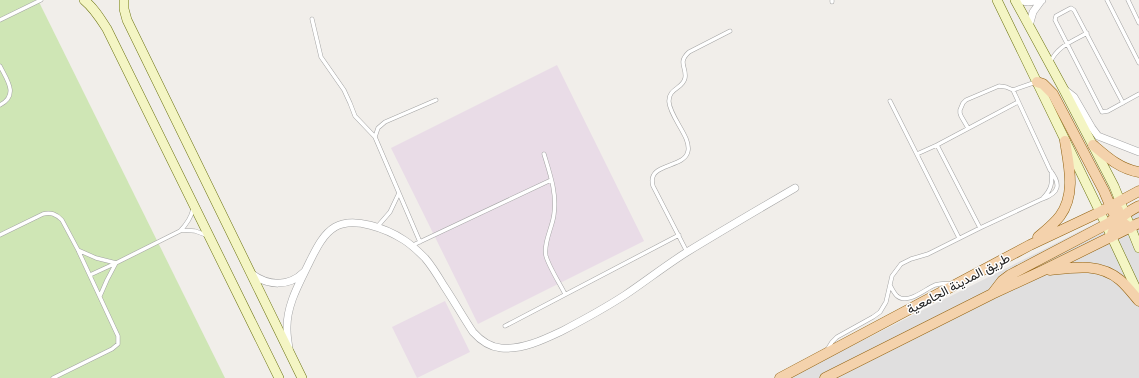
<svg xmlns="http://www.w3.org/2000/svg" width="1139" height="378" viewBox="0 0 1139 378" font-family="Cabin,Vazirmatn,sans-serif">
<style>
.residential{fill:#e0dfdf}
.industrial{fill:#e9dce7}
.grass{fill:#cfe6b5}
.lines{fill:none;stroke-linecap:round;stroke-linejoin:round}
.lane-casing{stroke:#a3a3a3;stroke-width:4.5}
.street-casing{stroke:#a3a3a3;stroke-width:8}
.secondary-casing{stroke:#6b7210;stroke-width:10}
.primary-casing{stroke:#91610f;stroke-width:11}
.lane{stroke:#fff;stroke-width:3.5}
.street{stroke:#fff;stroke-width:7}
.secondary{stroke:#f4f5c4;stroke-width:9}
.primary{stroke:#f4d2ac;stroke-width:10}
.labels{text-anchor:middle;stroke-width:3;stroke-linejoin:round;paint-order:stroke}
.street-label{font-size:13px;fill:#222;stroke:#fff}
</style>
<rect width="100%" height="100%" fill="#f1eeea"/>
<path class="residential" d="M1139,201v177h-351l320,-161z"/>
<path class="industrial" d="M557,65l87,176 -166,83 -87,-176z
M445,301l25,51 -53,26 -25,-51z"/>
<path class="grass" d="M0,0h38l187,378h-225z"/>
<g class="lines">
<defs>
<path id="lane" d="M1107,0l32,63
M1128,0l11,23
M832,2v-2
M312,19l9,38 23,33 6,13 5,13 20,21
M0,20l41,-20
M1050,63c7,-17 23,-22 37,-30
M0,66c7,14 19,29 0,39
M890,101l69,137
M1123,103l-49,-93 -3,-2 -2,1 -13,7 -1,4 46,90 1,2 6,-1 31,-17
M968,128l-7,-12 -1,-3v-3l3,-7 3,-3 33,-14 7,1 7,3 23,-8
M937,145l43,83
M544,154c6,20 13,39 10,60 -1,12 -11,29 -8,42 3,11 14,28 19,38
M917,154l20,-9 81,-43
M1043,198c8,-8 10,-15 8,-27
M377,227l13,-15 9,-19
M181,230l14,1 11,4
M0,235l43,-21c8,-2 13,0 19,6l16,30 40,86v8l-6,5 -59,29
M420,242l-45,-105 3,-9 7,-6 51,-22
M411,246l140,-66
M78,250l18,8 20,5 -9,17 -7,16
M687,252l-34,-66c-7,-24 32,-17 35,-35 3,-14 -18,-34 -19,-49 -1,-14 14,-13 16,-24 2,-11 -8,-15 4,-26l41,-21
M90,275l26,-12 64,-32c7,-7 11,-13 13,-22
M890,285c2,4 4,8 7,11 11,9 28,-7 38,-11 6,-2 11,-2 16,-1
M505,326l174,-91
M827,350l5,-8 5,-5 36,-20 7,-5 6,-10 6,-26 9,-12 10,-5 17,-5 52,-26 62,-29c18,-6 19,-15 8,-29l-37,-80"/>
<path id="street" d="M1016,0l12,2 14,-2
M1029,26l4,-14 8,-11
M1065,90l9,7 18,31 6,8 41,16
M252,274c16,12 37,13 52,-2
M289,348c-1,-6 -2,-12 -2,-18 -1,-25 13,-48 23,-69 6,-12 13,-27 25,-34 19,-11 52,2 69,13 8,5 15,12 21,18 7,8 13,18 19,28 10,15 19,31 29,46 8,9 16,15 28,16 21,2 42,-8 61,-17 21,-11 43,-23 63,-36 21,-14 41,-30 62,-43 36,-22 72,-43 108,-64"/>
<path id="secondary" d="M84,0c10,8 16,18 23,29l172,349
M124,0v9l3,11 175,358
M997,0l103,212 39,83
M1015,0l49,90 50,96 25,62"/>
<path id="primary" d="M1037,82l6,2 10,10 51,97 9,21 6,8 11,8
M1093,145c14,12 27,24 46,27
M1038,237c7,-6 16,-13 22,-21 16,-22 9,-50 5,-75
M1111,237c5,-17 14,-24 28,-31
M1050,270c25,-3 50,-7 70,10 7,6 13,14 19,21
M992,294l10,-13 8,-6 99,-52 7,-7 2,-6
M780,378l250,-133 70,-33 39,-21
M825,378l167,-84 52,-24 95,-47"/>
</defs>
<use href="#lane" class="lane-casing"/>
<use href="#street" class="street-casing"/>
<use href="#secondary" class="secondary-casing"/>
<use href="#primary" class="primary-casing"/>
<use href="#lane" class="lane"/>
<use href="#street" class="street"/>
<use href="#secondary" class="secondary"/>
<use href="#primary" class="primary"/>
</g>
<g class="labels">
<g class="street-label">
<text transform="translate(958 283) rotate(-28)" y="5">طريق المدينة الجامعية</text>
</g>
</g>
</svg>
